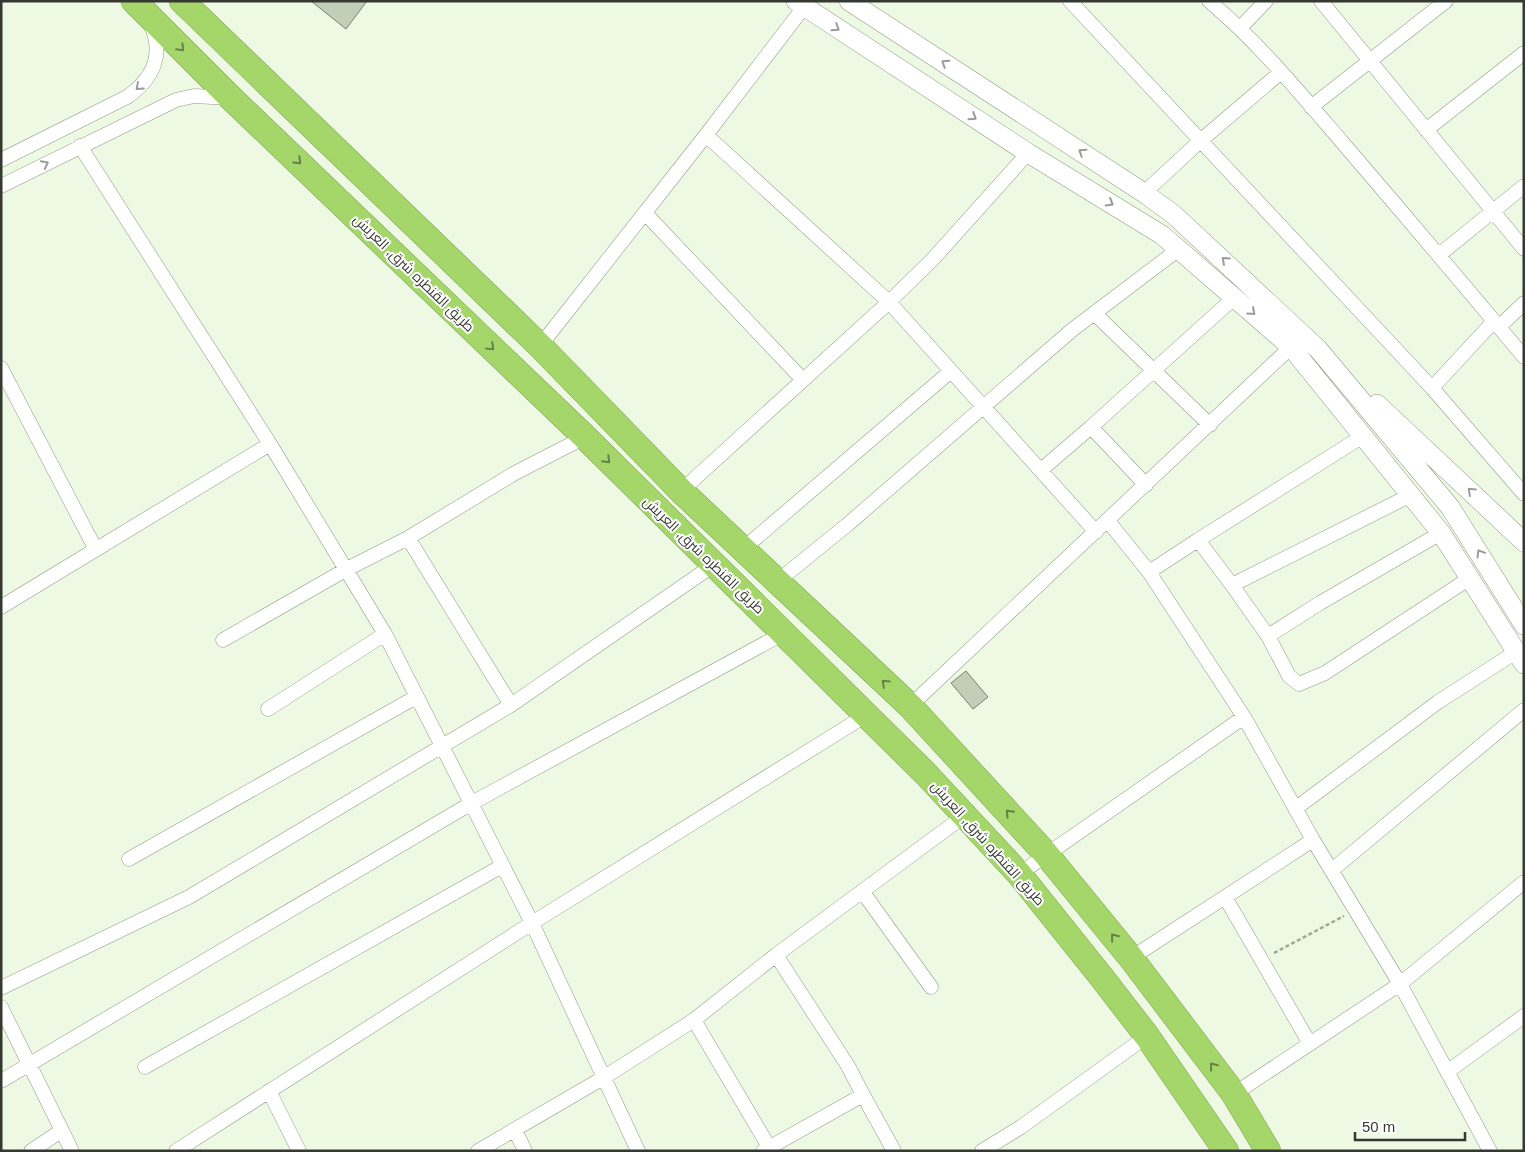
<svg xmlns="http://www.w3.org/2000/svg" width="1525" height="1152" viewBox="0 0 1525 1152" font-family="Arial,Cairo,sans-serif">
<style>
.building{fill:#c3ceb9;stroke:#78816f}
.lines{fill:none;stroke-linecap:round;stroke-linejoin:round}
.street-casing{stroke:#909a87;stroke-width:15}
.secondary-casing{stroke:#909a87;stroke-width:20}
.highway-casing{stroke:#7e9f55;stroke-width:26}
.path{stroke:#a0a899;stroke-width:2.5;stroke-dasharray:4 2.5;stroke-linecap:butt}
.street{stroke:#fff;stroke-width:14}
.secondary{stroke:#fff;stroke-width:19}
.highway{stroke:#a5d669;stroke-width:25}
.oneway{stroke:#9a9c98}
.oneway2{stroke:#67804a}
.labels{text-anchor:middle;stroke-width:4;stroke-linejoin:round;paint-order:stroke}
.street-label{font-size:14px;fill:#353931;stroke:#fff}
</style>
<rect width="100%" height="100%" fill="#eef9e4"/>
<path class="building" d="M311,1h56l-21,28z
M966,671l22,26 -15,12 -22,-26z"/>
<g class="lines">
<defs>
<path id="street" d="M1070,1l362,387 92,106
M1209,1c50,42 91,92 133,141 61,71 122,143 182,215
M1321,1l203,248
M1241,27l25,-26
M1311,107l135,-106
M1426,130l98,-77
M706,135l183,167 207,230
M80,146l190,298 115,190 147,289 106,228
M1,160l126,-63c26,-18 38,-43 23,-74
M1,186l175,-86 18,-4 36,2
M1144,193l55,-51 82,-70
M645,213l158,167
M1439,255l85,-69
M1094,313l116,112
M1499,327l25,-24
M540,346l166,-211 98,-128
M1,368l94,180
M1432,388l62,-67
M1041,470l50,-43
M1146,485l-55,-58 144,-130
M681,491l208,-189 44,-43 95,-106
M1108,521l41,51 95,145 69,123 87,144 90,167
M408,538l103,167
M1198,540l165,-104
M743,549l208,-178
M1149,572l49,-32 34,45 179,-90
M778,581l69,-56 225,-195 107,-81
M1232,585l36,51 21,40 10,8 26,-11 145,-95
M1,607l269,-163
M1268,636l52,-33 121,-70
M223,640l124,-71 61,-31 107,-65 70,-36
M910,706l381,-359
M268,709l117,-75
M1295,809l143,-107 78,-50
M129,859l287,-162
M1332,870l192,-160
M1019,874l225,-157
M862,891l69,96
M1225,897l85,147
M1131,958l182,-118
M1,988l188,-91 74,-44 248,-148 204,-141
M1,1007l71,144
M694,1020l75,127
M145,1067l357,-201
M1447,1072l77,-56
M1,1081l469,-277 314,-171
M269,1091l30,60
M1234,1094l166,-110 124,-102
M863,1095l31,56
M515,1130l10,21
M31,1151l30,-20
M176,1151l356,-228 336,-209
M478,1151l125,-73 91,-58 82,-65 188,-139
M763,1151l100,-56 -15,-29 -72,-111
M982,1151l39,-24 126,-91"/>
<path id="secondary" d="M796,1l232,152 134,82 129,112 150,186 83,131
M849,1l295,192 29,21 145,135 132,158 74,118
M1377,404l147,138"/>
<path id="highway" d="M134,1l97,97 354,339 340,336 94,101 84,105 44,57 79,115
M182,1l358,345 141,145 229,215 136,148 85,104 103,136 34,57"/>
</defs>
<use href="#street" class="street-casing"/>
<use href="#secondary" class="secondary-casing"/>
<use href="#highway" class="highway-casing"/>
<path class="path" d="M1274,953l70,-37"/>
<use href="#street" class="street"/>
<use href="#secondary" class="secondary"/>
<use href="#highway" class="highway"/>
</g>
<defs><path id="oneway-chevron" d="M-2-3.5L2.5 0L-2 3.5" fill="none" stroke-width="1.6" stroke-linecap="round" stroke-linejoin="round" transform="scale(1.25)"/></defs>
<g class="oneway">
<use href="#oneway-chevron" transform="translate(836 28) rotate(33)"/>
<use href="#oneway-chevron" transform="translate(945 63) rotate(-147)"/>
<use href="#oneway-chevron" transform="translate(139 87) rotate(138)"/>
<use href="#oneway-chevron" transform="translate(973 117) rotate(33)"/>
<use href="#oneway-chevron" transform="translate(1082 152) rotate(-147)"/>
<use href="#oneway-chevron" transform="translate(45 164) rotate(-27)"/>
<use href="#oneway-chevron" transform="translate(1110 203) rotate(31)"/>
<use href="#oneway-chevron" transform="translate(1225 260) rotate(-138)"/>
<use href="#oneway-chevron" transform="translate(1252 312) rotate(42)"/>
<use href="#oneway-chevron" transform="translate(1471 491) rotate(-137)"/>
<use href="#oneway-chevron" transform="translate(1480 553) rotate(-121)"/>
</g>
<g class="oneway2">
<use href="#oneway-chevron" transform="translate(181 48) rotate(45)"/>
<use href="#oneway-chevron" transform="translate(298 161) rotate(44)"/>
<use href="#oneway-chevron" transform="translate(491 347) rotate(44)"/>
<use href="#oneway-chevron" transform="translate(607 460) rotate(45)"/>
<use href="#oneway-chevron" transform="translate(885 683) rotate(-137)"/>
<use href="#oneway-chevron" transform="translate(1009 813) rotate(-133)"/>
<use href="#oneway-chevron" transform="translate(1114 937) rotate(-129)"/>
<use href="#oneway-chevron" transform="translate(1213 1066) rotate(-127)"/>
</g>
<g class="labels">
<g class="street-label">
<text transform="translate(414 273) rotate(44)" y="5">طريق القنطره شرق, العريش</text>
<text transform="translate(704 555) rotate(44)" y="5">طريق القنطره شرق, العريش</text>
<text transform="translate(988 843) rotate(48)" y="5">طريق القنطره شرق, العريش</text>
</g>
</g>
<rect width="1525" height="1152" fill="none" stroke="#353931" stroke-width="5"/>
<path d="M1355 1132v8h110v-8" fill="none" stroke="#353931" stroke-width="2.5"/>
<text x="1362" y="1132" font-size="15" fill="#353931" stroke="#ffffff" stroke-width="4" paint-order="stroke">50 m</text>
</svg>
